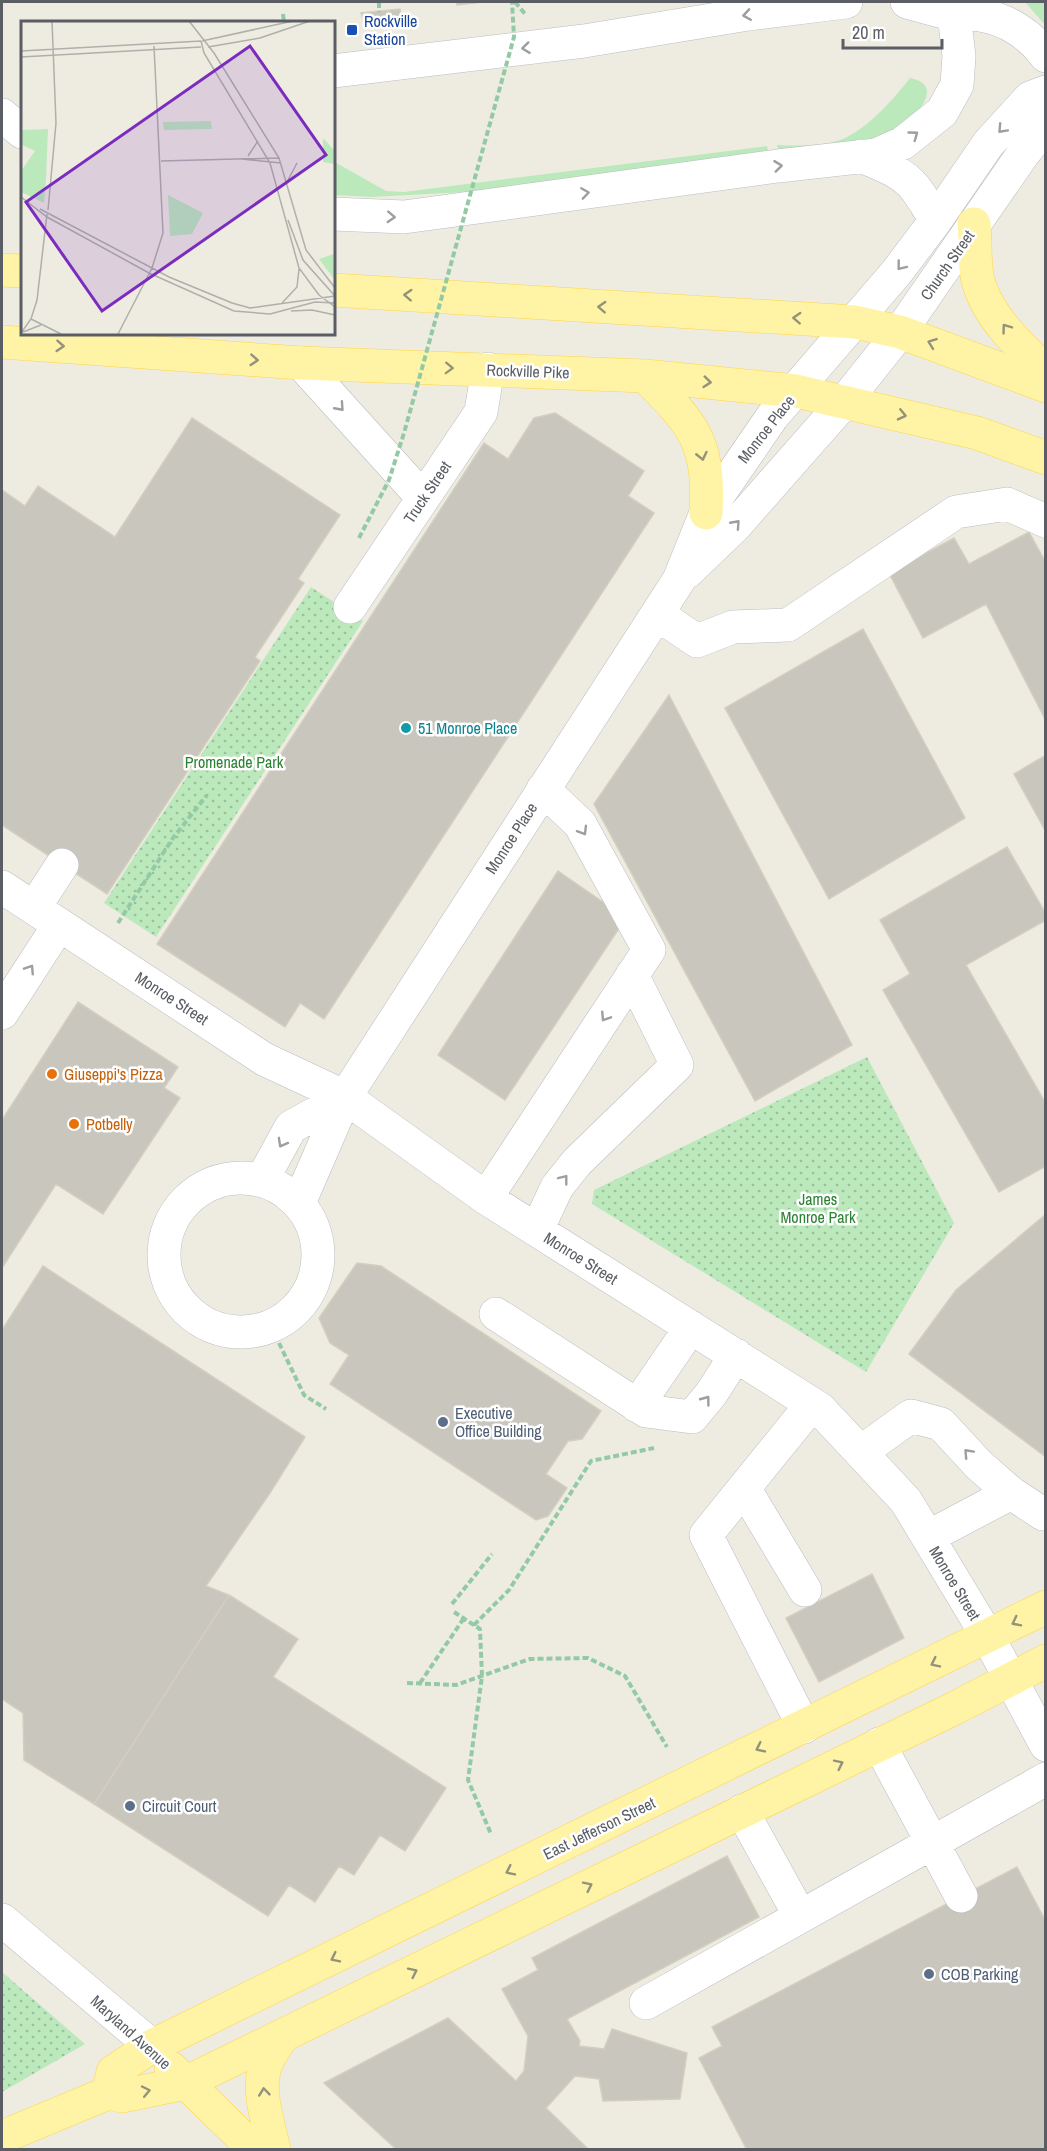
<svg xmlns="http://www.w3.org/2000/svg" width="1047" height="2151" viewBox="0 0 1047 2151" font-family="'Archivo Narrow',sans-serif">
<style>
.grass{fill:#bbe9bc}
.park{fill:url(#park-dots)}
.building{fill:#c9c6be;stroke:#d4cebf;stroke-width:1.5}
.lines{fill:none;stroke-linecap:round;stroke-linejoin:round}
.minor-casing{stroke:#b9bcc2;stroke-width:34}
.major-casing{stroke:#ffd449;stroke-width:34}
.path{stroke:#93caa5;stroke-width:4;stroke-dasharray:6 3;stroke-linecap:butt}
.minor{stroke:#fff;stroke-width:33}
.major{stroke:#fff4a5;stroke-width:33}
.path-bridge{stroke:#93caa5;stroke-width:4;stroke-dasharray:6 3;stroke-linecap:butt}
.oneway{stroke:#9c9ea2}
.oneway2{stroke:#94927b}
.transit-dot{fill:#1a4fb4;stroke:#fff;stroke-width:2}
.culture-dot{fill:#0f9aa8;stroke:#fff;stroke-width:2}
.food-dot{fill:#e8710a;stroke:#fff;stroke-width:2}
.service-dot{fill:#5c6f8a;stroke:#fff;stroke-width:2}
.labels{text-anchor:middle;stroke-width:5;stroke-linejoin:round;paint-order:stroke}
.transit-label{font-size:16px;fill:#164399;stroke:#fff;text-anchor:start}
.street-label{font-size:16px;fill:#5a5e64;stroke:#fff}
.culture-label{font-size:16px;fill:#0d838f;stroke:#fff;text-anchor:start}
.park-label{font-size:16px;fill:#2b8232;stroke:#fff}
.food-label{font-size:16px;fill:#c56008;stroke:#fff;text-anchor:start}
.service-label{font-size:16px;fill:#4e5e75;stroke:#fff;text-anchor:start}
.inset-road{fill:none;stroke:#afafab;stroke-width:1.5}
.view{fill:#7b2cbf;fill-opacity:0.15;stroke:#7b2cbf;stroke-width:3}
.inset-edge{fill:none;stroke:#5a5e64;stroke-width:3}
</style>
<defs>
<pattern id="park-dots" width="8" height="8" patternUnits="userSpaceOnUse" patternTransform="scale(1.5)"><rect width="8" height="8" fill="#bbe9bc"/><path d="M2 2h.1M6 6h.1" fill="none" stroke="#9bc09c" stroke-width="1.8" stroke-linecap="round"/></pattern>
</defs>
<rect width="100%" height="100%" fill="#eeece1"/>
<path class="grass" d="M1025,2h20v23z
M910,78c36,7 6,39 -11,51 -7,5 -19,7 -27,9l1,6 -94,10 -2,-9c19,1 42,1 60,-4 27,-8 56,-41 73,-63z
M767,146l2,10 -284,35 -113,6 -39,-2v-34l53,30 18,1z"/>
<path class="park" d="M311,587l52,34 -207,316 -52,-34z
M867,1057l87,166 -88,149 -274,-168 2,-14z
M2,1972l83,72 -83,48z"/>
<path class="building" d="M457,2h26l-26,3z
M400,9l2,13 -37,5 -4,-14z
M555,413l89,58 -16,25 26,17 -330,506 -24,-16 -15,24 -128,-83 327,-501 24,16 26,-41z
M192,418l148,97 -42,64 6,4 -49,74 5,4 -153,233 -105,-69v-335l23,16 13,-20 77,51z
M1029,532l17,31v158l-60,-117 -63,34 -34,-65 65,-35 15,26z
M863,629l102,189 -136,81 -104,-191z
M669,695l183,350 -97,56 -161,-297z
M1046,755v77l-32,-58z
M1007,847l39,67v6l-80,45 80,139v62l-47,26 -116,-202 27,-16 -30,-54z
M558,871l68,47 -121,182 -67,-45z
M78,1002l100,65 -14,21 16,10 -77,116 -47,-30 -54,84v-148z
M1046,1214v243l-137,-103 47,-64z
M357,1263l24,3 220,145 -19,28 -14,2 -22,33 21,14 -19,28 -12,4 -206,-136 19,-29 -19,-12 -11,-25z
M43,1266l262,171 -35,56 -64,93 23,9 -135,209 -70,-44 -1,-47 -21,-14v-369z
M872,1574l32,64 -85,44 -33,-64z
M229,1595l69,44 -25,38 173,111 -41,63 -25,-16 -26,40 -15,-9 -24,36 -26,-17 -21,31 -174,-112z
M727,1856l32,61 -192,102 13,22 -1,5 25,3 8,-20 75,24 -7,46 -77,2 -4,-22 -24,-3 -29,32 43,42h-192l-73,-67 124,-65 68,63 8,-10 4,-35 -26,-47 36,-19 -6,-12z
M1017,1867l29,55v228h-299l-48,-92 23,-12 -10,-19z"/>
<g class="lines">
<defs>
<path id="minor" d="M907,2c15,4 30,9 45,12 9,2 19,-1 28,1 26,4 50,19 66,41
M333,71l251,-30 164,-27 98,-12
M2,115l20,17
M861,156c19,8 40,15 54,32 8,10 14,22 21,32
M333,214l71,3 374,-51 98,-11 27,-12 39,-31 15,-27 2,-29 -5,-42
M301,363l122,135
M687,572l48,-46 110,-125 55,-69 123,-178 23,-28
M350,607l131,-195 7,-43
M657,614l40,27 36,-14 55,-2 168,-113 51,-8 39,17
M2,887l262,172 81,38 141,101 334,211 86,92 82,136 58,108
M34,908l28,-43
M2,1013l57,-88
M164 1255a77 77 0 1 1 154 0a77 77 0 1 1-154 0Z
M262,1180l29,-53 54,-30
M486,1198l163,-248 -69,-126 -37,-35
M299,1203l46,-106 334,-517 27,-67 66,-96 124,-144 40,-53 52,-76 42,-46 16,-6
M537,1230l20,-43 20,-25 100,-97 -45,-90
M496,1314l150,97 46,6 19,-23 25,-39
M637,1406l54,-79
M861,1452l50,-36 30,8 38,41 32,28 32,21 3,-1
M744,1488l61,102
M928,1537l83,-44
M804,1727l-98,-192 106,-131
M879,1744l82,152
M742,1811l58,105
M2,1920l150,126
M646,2003l400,-224"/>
<path id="major" d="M974,224c2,17 0,36 3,52 7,37 43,71 69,95
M2,270l20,1
M333,290l522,32 45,10 146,54
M2,342l299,21 344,13 151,15 181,42 69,25
M645,376c48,48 65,65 61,137
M171,2068l84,82
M108,2093l5,-21 39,-26 894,-439
M2,2137l106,-44 14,3 63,-13 770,-375 91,-47
M274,2150c-5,-25 -16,-55 -10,-79 3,-14 12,-26 21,-37"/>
</defs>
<use href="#minor" class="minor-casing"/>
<use href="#major" class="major-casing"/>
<path class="path" d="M379,2v10
M515,2l11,13
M283,14l1,8
M118,923l55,-85 34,-43
M279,1343l25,52 22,14
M452,1604l40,-50
M454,1612l26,17 2,47 -14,104 23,54
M474,1625l35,-35 82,-129 63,-13
M407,1683l49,2 74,-26 58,-1 37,18 42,71
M420,1683l44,-65"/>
<use href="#minor" class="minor"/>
<use href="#major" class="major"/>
<path class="path-bridge" d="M359,538l30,-58 15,-47 110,-396 -2,-35"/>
</g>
<defs><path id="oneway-chevron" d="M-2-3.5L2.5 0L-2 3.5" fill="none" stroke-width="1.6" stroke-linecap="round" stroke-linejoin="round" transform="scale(1.5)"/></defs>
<g class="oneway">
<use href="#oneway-chevron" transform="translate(747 15) rotate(171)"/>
<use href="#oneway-chevron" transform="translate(526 48) rotate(173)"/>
<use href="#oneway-chevron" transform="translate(1002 129) rotate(133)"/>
<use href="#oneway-chevron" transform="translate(914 135) rotate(-36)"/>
<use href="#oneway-chevron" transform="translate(778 166) rotate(-7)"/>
<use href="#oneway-chevron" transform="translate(585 193) rotate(-8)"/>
<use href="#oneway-chevron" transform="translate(391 217) rotate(3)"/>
<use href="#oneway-chevron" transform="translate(901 266) rotate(128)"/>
<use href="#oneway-chevron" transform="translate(340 407) rotate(48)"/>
<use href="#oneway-chevron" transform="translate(736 524) rotate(-48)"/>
<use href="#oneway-chevron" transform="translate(583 831) rotate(59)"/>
<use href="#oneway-chevron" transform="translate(30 969) rotate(-57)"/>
<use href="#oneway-chevron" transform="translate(605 1017) rotate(123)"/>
<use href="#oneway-chevron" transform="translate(282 1143) rotate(119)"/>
<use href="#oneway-chevron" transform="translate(564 1179) rotate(-52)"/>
<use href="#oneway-chevron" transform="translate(706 1400) rotate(-53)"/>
<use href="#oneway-chevron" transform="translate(968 1453) rotate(-133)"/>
</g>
<g class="oneway2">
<use href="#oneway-chevron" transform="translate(408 295) rotate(-177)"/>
<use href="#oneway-chevron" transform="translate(602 307) rotate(-177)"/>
<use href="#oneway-chevron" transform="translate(797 318) rotate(-177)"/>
<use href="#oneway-chevron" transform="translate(1006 328) rotate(-126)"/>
<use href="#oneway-chevron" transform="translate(932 343) rotate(-160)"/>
<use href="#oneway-chevron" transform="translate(60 346) rotate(4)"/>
<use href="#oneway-chevron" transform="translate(254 360) rotate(4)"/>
<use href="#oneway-chevron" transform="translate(449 368) rotate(2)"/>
<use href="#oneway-chevron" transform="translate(707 382) rotate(6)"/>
<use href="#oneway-chevron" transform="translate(902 415) rotate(13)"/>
<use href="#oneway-chevron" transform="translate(702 456) rotate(77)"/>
<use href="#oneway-chevron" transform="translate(1016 1622) rotate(153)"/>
<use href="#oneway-chevron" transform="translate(935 1663) rotate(154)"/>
<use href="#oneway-chevron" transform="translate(760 1748) rotate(154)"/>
<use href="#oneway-chevron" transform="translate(839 1764) rotate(-26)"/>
<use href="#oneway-chevron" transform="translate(510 1871) rotate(154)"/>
<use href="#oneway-chevron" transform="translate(588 1886) rotate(-26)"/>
<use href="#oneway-chevron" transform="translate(335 1958) rotate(154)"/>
<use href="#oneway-chevron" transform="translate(413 1972) rotate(-26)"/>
<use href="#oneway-chevron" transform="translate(146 2091) rotate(-12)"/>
<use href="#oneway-chevron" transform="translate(264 2092) rotate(-96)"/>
</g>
<rect class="transit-dot" x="346" y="24" width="12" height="12" rx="3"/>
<circle class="culture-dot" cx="406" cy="728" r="6"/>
<g class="food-dot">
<circle cx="52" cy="1074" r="6"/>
<circle cx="74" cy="1124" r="6"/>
</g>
<g class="service-dot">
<circle cx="443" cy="1422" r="6"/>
<circle cx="130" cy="1806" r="6"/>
<circle cx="929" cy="1974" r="6"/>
</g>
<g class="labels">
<g class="transit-label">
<text x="364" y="27">Rockville<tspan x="364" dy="18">Station</tspan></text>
</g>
<g class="street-label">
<text transform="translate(947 265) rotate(-55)" y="6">Church Street</text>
<text transform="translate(528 371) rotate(2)" y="6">Rockville Pike</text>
<text transform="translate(766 429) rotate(-52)" y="6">Monroe Place</text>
<text transform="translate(427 492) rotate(-56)" y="6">Truck Street</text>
<text transform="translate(511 838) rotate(-57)" y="6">Monroe Place</text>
<text transform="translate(172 998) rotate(33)" y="6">Monroe Street</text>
<text transform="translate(581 1258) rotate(32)" y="6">Monroe Street</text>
<text transform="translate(955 1583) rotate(59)" y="6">Monroe Street</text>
<text transform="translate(599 1828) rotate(-26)" y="6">East Jefferson Street</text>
<text transform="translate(131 2032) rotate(42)" y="6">Maryland Avenue</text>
</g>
<g class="culture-label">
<text x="418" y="734">51 Monroe Place</text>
</g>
<g class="park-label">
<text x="234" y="768">Promenade Park</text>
<text x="818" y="1205">James<tspan x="818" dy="18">Monroe Park</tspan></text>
</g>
<g class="food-label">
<text x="64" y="1080">Giuseppi's Pizza</text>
<text x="86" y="1130">Potbelly</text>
</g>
<g class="service-label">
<text x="455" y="1419">Executive<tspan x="455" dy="18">Office Building</tspan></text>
<text x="142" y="1812">Circuit Court</text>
<text x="941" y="1980">COB Parking</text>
</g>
</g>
<g transform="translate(21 21)">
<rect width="314" height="314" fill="#eeece1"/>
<path d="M302,117l11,12v14l-11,-2z" fill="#bbe9bc"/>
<path d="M313,233h1l-1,25 -15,-20z" fill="#bbe9bc"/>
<path d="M190,100l1,8 -48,1 -1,-8zM27,108l-2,50 -2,24 -23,-11v-21l14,-20 -13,-6 -1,-15zM147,174l35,18 -11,21 -22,2z" fill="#bbe9bc"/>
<path class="inset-road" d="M168,0l25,32 65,105 27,92 29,38M180,20l3,12 66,110 29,105 20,27 16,12M181,20l91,-20M187,26l52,-9 50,-17M0,30l180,-10M0,36l180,-10M227,135l10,-15M221,138l39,4M140,140l118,-3M266,161l10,-19M0,176l26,20 102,56 85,38 36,3 45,-12 20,1M19,188l129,68 63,26 18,5 85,-12M27,189l8,-87 -4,-102M267,199l15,40 32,36M261,282l15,-16 2,-18M270,290l21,-1 23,5M10,298l30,15M2,311l18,-7M0,312l10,-14 6,-19 10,-86M97,313l34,-66 11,-35 -9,-187"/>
<path class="view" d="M229,25l76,109 -224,156 -76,-109z"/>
<rect width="314" height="314" class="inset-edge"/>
</g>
<rect width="1047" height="2151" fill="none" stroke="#5a5e64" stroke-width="6"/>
<path d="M843 39v9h99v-9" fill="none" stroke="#5a5e64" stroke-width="3"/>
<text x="852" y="39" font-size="18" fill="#5a5e64" stroke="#ffffff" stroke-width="4.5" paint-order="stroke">20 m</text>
</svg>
